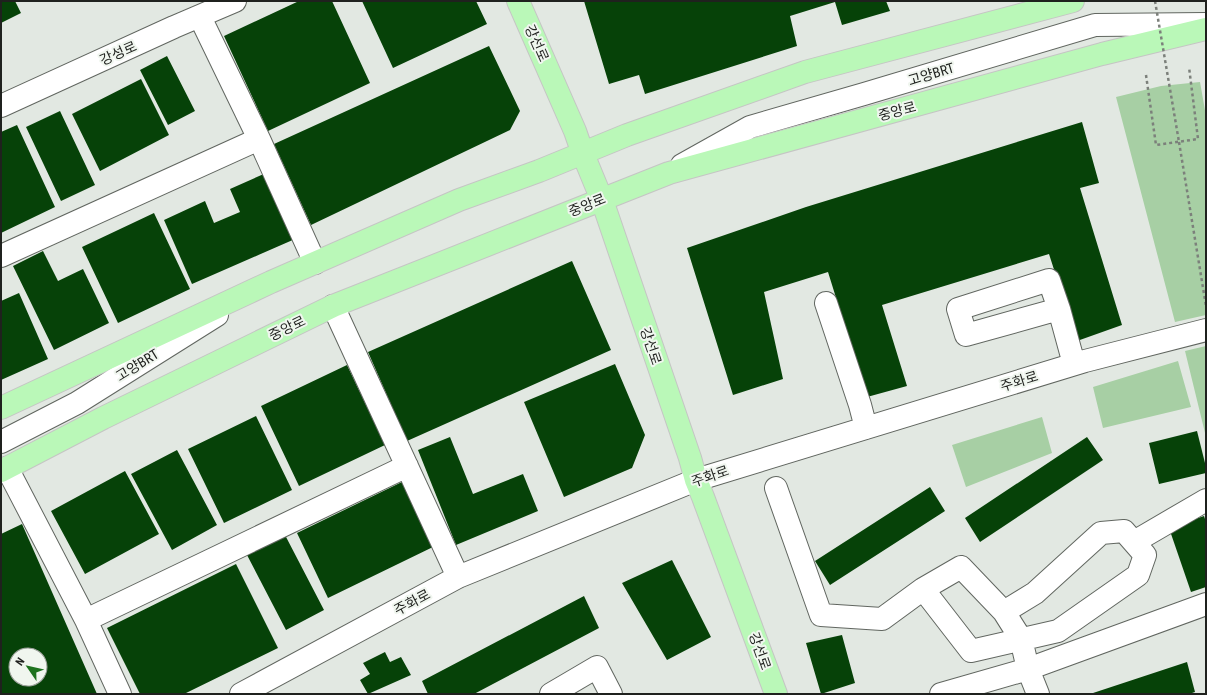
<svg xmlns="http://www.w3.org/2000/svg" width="1207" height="695" viewBox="0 0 1207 695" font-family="'Roboto Condensed','Noto Sans KR',sans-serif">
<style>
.green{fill:#a7cfa4}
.building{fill:#064208;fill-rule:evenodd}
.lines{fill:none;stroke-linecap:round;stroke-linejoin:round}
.minor-casing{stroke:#616660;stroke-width:24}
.major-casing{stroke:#c5c5c4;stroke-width:24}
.path{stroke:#7c807b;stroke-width:2.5;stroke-dasharray:3 3;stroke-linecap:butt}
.minor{stroke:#fff;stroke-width:22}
.major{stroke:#baf8b8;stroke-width:22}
.path-bridge{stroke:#7c807b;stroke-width:2.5;stroke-dasharray:3 3;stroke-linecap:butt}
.labels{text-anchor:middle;stroke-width:4;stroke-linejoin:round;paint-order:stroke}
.street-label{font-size:14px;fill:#1f211e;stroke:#f0f6ef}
</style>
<rect width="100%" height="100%" fill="#e2e8e2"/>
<path class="green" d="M1200,82l6,34v199l-31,7 -59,-225 45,-11z
M1206,346v91l-21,-86z
M1178,361l13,46 -88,21 -10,-41z
M1042,417l10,36 -86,34 -14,-42z"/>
<path class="building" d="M1,1h14l6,12 -20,10z
M299,1h33l38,82 -102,48 -44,-95z
M362,1h114l11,23 -94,44z
M584,1h302l4,10 -48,14 -7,-23 -45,14 7,30 -152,48 -6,-19 -30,9z
M489,46l31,65 -10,19 -199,95 -37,-81z
M167,56l28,55 -27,14 -28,-55z
M141,79l28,56 -69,36 -28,-57z
M60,111l35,74 -34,16 -35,-74z
M1082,122l17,61 -19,5 42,137 -45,16 -28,-87 -167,51 25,81 -40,11 -39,-125 -64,20 19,87 -50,16 -46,-147 119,-41z
M17,125l38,82 -54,26v-101z
M266,173l29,66 -103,45 -28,-64 41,-19 9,22 26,-11 -10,-23z
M154,213l36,76 -72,34 -36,-76z
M43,251l15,30 25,-12 26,54 -55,27 -41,-84z
M572,261l39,89 -204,91 -39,-89z
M19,293l29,66 -47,21v-79z
M615,364l30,71 -13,33 -68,29 -40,-95z
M347,365l38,80 -86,41 -38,-80z
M256,416l36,74 -68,33 -36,-74z
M1197,431l9,36v6l-47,11 -10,-41z
M450,437l23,57 50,-20 15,37 -82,34 -38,-95z
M1087,437l16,23 -123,82 -15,-24z
M177,450l40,75 -45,25 -41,-76z
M125,471l34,63 -74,40 -34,-63z
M404,481l31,65 -107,52 -31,-65z
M930,487l15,24 -115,74 -15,-24z
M1204,516l2,6v65l-15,5 -22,-64z
M22,524l75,170h-96v-160zM16,655h24v24h-24z
M285,535l39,75 -38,20 -39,-75z
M672,560l39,77 -44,23 -45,-77z
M236,564l42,84 -94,46h-44l-33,-66z
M584,596l15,32 -125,66h-46l-6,-13z
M842,635l13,48 -34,11 -15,-51z
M385,652l5,10 11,-5 10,18 -43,19 -8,-14 10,-6 -7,-11z
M1187,662l8,30 -6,2h-99z"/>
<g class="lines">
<defs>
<path id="minor" d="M200,17l59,122 56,124
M1,106l173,-79 61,-26
M682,165l68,-38 114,-33 231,-69 111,-1
M1,256l258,-117
M826,303l34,102 6,23
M333,306l125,271
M1059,309l-93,26 -8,-26 91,-29 10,29 15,55
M1,442l76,-39 140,-88
M7,468l79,152 34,74
M776,488l45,127 61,4 41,-30
M1134,542l72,-42
M1004,612l31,-19 66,-60 23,-2 21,24 -7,20 -80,56 -87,20 -48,-62 38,-22 43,45 17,27 7,30 10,25
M86,620l321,-154
M241,694l217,-117 238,-97 389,-119 121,-31
M551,694l46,-27 14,27
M941,694l87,-25 178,-65"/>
<path id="major" d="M518,1l57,130 8,23 19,46 88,258 6,22 7,17 73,197
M1,408l270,-126 188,-82 80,-29 88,-36 178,-63 268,-71
M1,471l102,-53 230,-112 336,-133 433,-119 104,-25"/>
</defs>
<use href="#minor" class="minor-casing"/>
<use href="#major" class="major-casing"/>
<path class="path" d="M1146,75l10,70 42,-6 -9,-72
M1179,142l27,164"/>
<use href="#minor" class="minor"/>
<use href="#major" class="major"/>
<path class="path-bridge" d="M1155,1l24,141"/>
</g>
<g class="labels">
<g class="street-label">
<text transform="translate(537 43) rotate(66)" y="5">강선로</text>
<text transform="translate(118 53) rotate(-24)" y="5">강성로</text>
<text transform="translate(931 74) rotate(-17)" y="5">고양BRT</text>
<text transform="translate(897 111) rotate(-15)" y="5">중앙로</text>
<text transform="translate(587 205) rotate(-22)" y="5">중앙로</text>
<text transform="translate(287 328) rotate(-26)" y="5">중앙로</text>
<text transform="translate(651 346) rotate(71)" y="5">강선로</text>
<text transform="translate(137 365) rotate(-32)" y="5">고양BRT</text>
<text transform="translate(1019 381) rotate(-17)" y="5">주화로</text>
<text transform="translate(710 476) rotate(-19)" y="5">주화로</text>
<text transform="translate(412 602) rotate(-28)" y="5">주화로</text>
<text transform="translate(760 651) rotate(70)" y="5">강선로</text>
</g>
</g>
<rect width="1207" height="695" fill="none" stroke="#1f211e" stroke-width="4"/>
<g transform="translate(28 667) rotate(304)"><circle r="19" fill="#f0f6ef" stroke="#9ca19b"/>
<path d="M0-3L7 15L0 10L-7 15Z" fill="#1d731e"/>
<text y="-6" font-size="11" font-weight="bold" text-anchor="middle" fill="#1f211e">N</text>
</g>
</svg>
